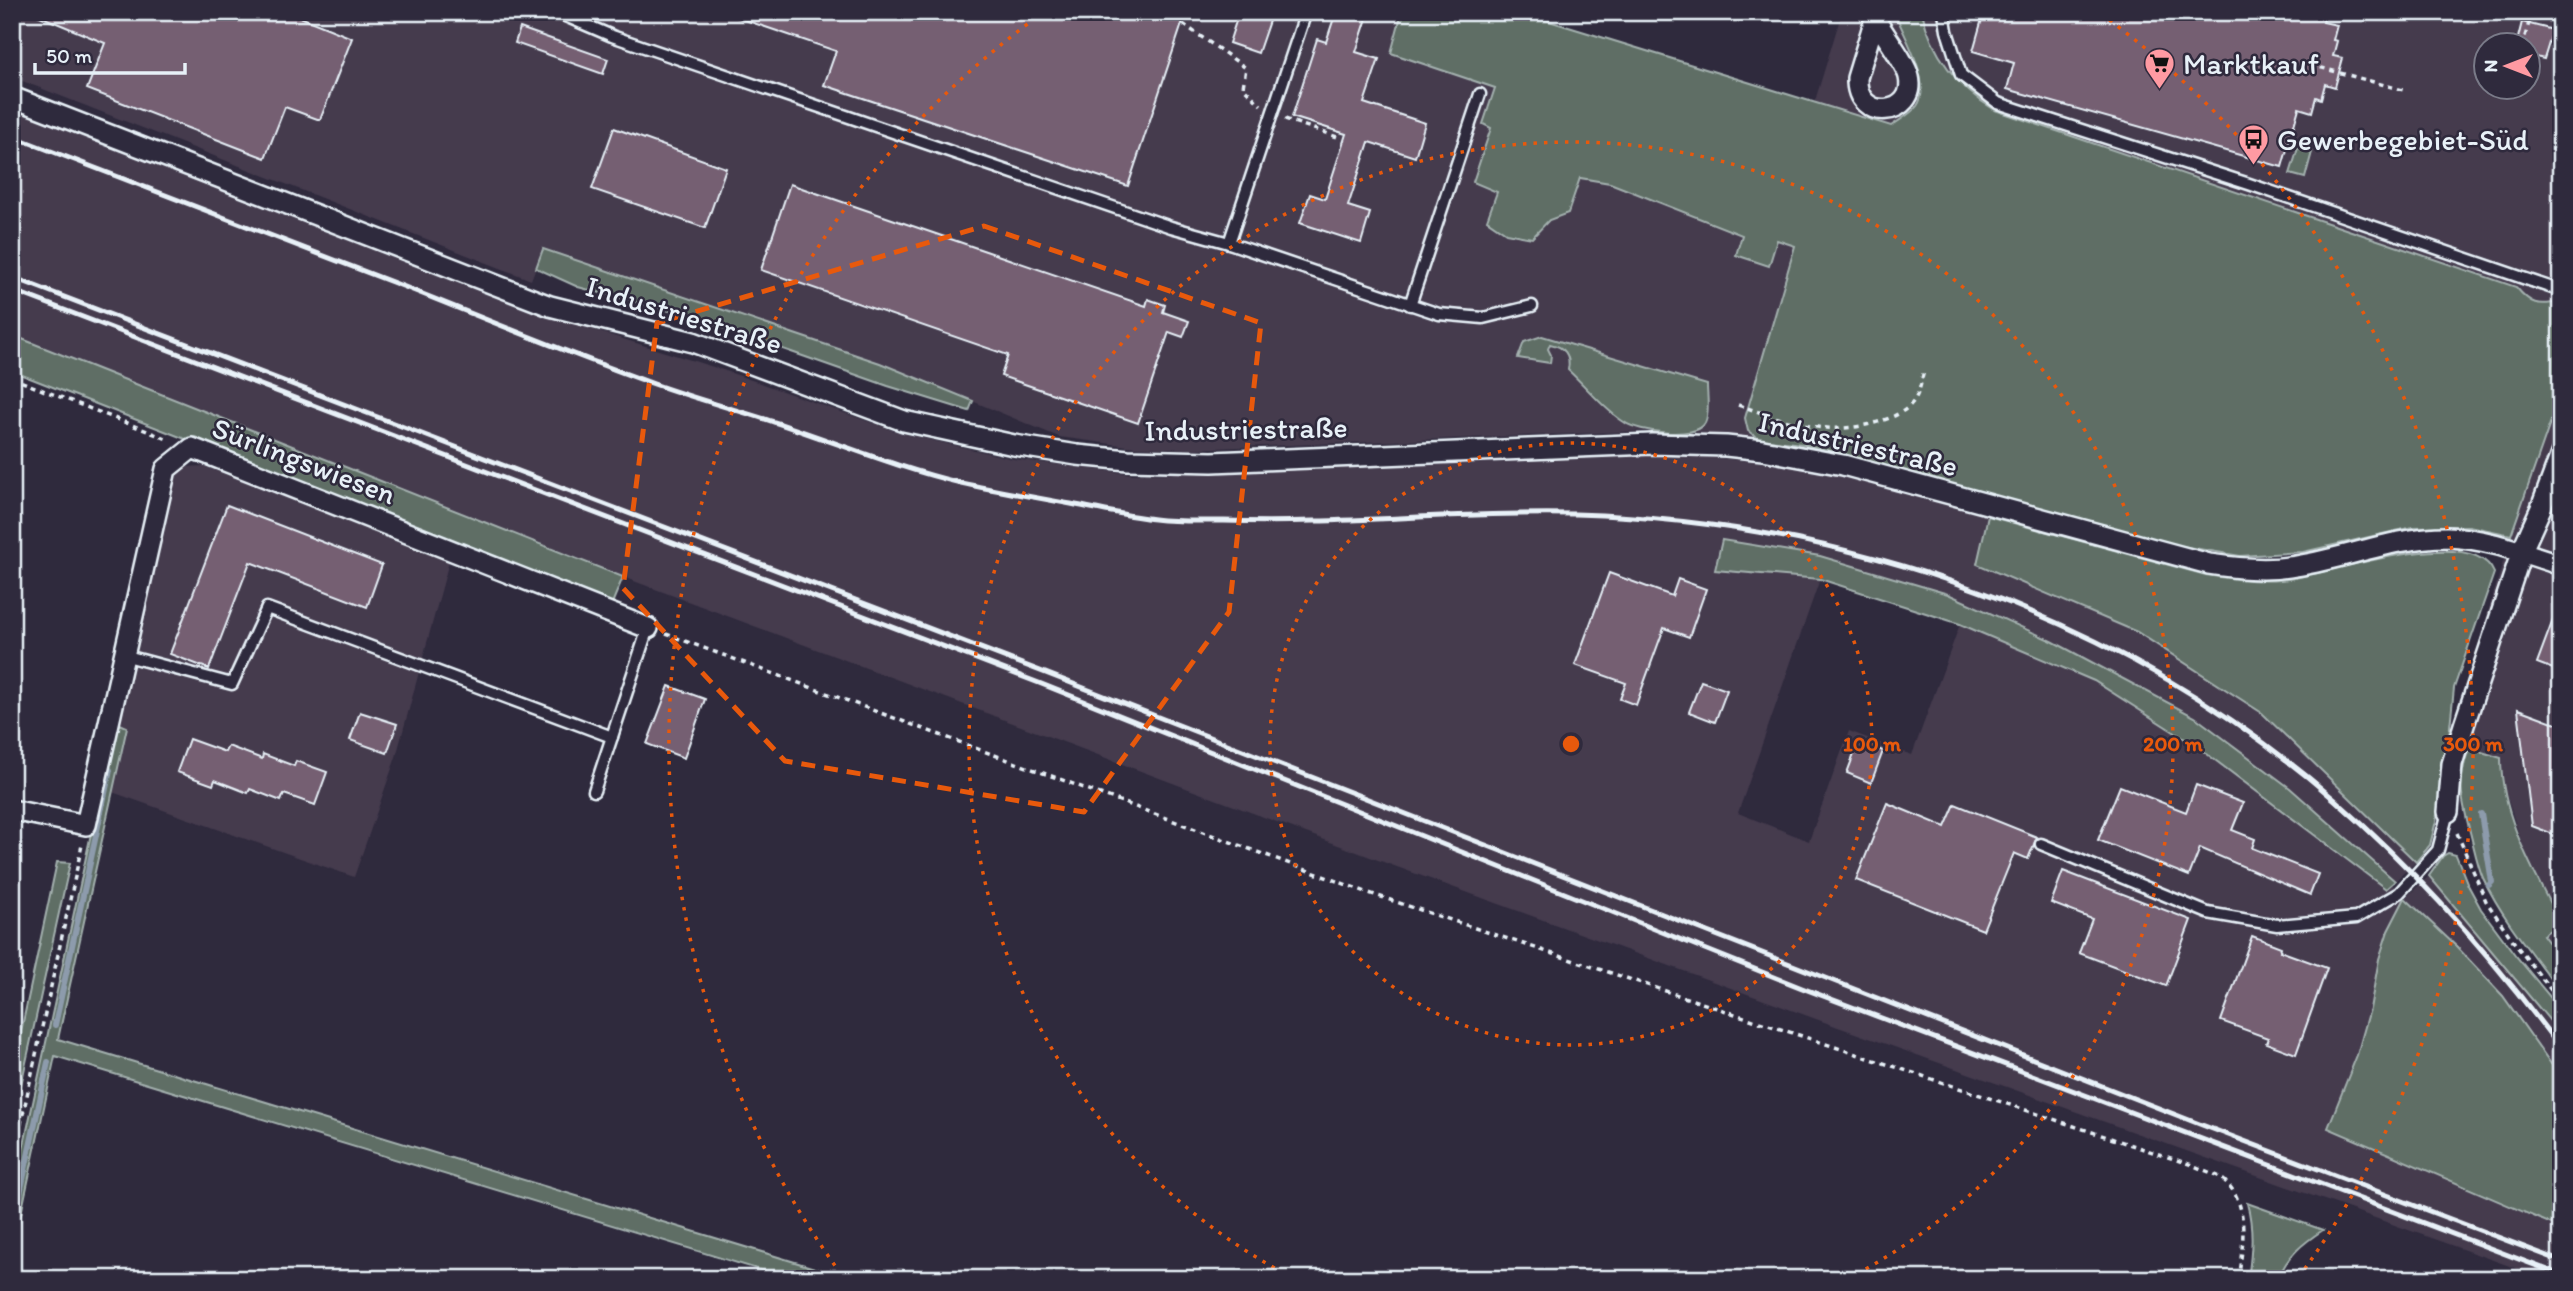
<svg xmlns="http://www.w3.org/2000/svg" width="2573" height="1291" font-family="Itim,sans-serif">
<style>
.built{fill:#443a4d;fill-rule:evenodd}
.green{fill:#5e6e65;stroke:#a3b0ae;stroke-width:2}
.lines{fill:none;stroke-linecap:round;stroke-linejoin:round}
.stream{stroke:#8d9bac;stroke-width:6}
.building{fill:#745e72;stroke:#e8f1f8;stroke-width:2}
.service-casing{stroke:#e8f1f8;stroke-width:15}
.minor-casing{stroke:#e8f1f8;stroke-width:24}
.path{stroke:#e8f1f8;stroke-width:3.5;stroke-dasharray:5 5;stroke-linecap:butt}
.service{stroke:#2f2a3d;stroke-width:10}
.minor{stroke:#2f2a3d;stroke-width:19}
.rail{stroke:#e8f1f8;stroke-width:5}
.marked{fill:none;stroke:#e8590c;stroke-width:5;stroke-dasharray:14 9;stroke-linejoin:round}
.ring{fill:none;stroke:#e8590c;stroke-width:3.5;stroke-dasharray:3.5 7}
.labels{text-anchor:middle;stroke-width:5;stroke-linejoin:round;paint-order:stroke}
.poi-label{font-size:30px;fill:#e8f1f8;stroke:#2f2a3d;text-anchor:start}
.street-label{font-size:30px;fill:#e8f1f8;stroke:#2f2a3d}
.centre{fill:#e8590c;stroke:#2f2a3d;stroke-width:3.5}
.ring-label{font-size:21px;text-anchor:middle;font-weight:bold;fill:#e8590c;stroke:#2f2a3d;stroke-width:5;stroke-linejoin:round;paint-order:stroke}
</style>
<rect width="100%" height="100%" fill="#2f2a3d"/>
<filter id="ink" filterUnits="userSpaceOnUse"><feTurbulence type="fractalNoise" baseFrequency=".0143" numOctaves="2"/><feDisplacementMap in="SourceGraphic" scale="14" xChannelSelector="R" yChannelSelector="G"/><feConvolveMatrix kernelMatrix="1 2 1 2 8 2 1 2 1" color-interpolation-filters="sRGB"/></filter>
<g filter="url(#ink)">
<!-- built -->
<g class="built">
<path d="M12 12H1537L1536 17 1643 51 1853 206 1802 444 1694 432 1647 431 1191 449 1135 447 1059 437 880 363 543 249 531 280 12 77Z"/>
<path d="M1842 12H2561V302L2542 305 2527 300 2516 287 1995 110 1891 127 1814 104ZM2486 46H2528V88H2486Z"/>
<path d="M12 109 549 316 723 370 901 433 1014 459 1133 474 1305 470 1613 454H1670L1777 463 1840 476 1988 516 1977 564 2137 632 2262 713 2416 862 2395 881 2290 788 2195 717 2052 641 1948 594 1820 556 1723 540 1716 570 1820 579 1738 813 1809 841 1849 731 1912 755 1960 624 2094 681 2199 748 2386 889 2392 884 2405 898 2429 876 2548 1017 2561 1034V1078L2503 996 2457 947 2405 898 2388 931 2379 959 2370 1009 2357 1055 2328 1128 2561 1228V1279H2546L1838 1027 1386 863 623 577 12 335Z"/>
<path d="M2561 392V959L2543 935 2526 856 2505 791 2501 758 2469 748 2448 746 2511 535Z"/>
<path d="M204 466 450 558 396 757 354 877 112 792 127 727 120 724 174 478 185 467Z"/>
</g>
<!-- green -->
<g class="green">
<path d="M1402 12H1537L1536 17 1891 126C1899 120 1910 115 1917 106 1933 83 1904 36 1895 13L1922 12C1931 54 1959 89 1995 110L2516 287C2531 305 2537 306 2561 302V392L2511 535 2469 526 2413 527 2303 552 2240 556 2164 543 1834 452 1802 444 1759 439 1748 431 1745 418 1795 246 1777 240 1769 266 1736 255 1742 235 1610 183 1580 178 1568 213 1549 220 1532 238 1506 233 1487 220 1497 192 1473 182 1491 128 1483 124 1495 88 1391 53Z"/>
<path d="M2298 148 2312 152 2305 178 2290 174Z"/>
<path d="M543 249 880 363 973 401 969 411 888 386 689 316 578 287 536 268Z"/>
<path d="M12 335 623 577 611 606 12 371Z"/>
<path d="M1542 336 1707 385C1707 396 1710 413 1705 423 1696 440 1638 432 1624 422 1603 409 1587 387 1568 370 1571 354 1564 347 1550 344L1548 349 1551 355 1550 363 1518 358 1524 342Z"/>
<path d="M1988 516 2206 575C2231 579 2256 582 2281 580 2325 576 2473 521 2494 573L2454 688 2448 746 2436 821 2430 845 2416 862 2262 713 2137 632 1977 564Z"/>
<path d="M1722 540 1820 556 1948 594 2052 641 2195 717 2290 788 2395 881 2386 889 2199 748 2094 681 1960 624 1820 579 1715 570Z"/>
<path d="M120 724 127 727 58 1039 851 1279H790L55 1056 12 1256V1200L111 741Z"/>
<path d="M2469 748 2501 758C2501 816 2534 872 2560 923L2543 935 2561 959V993C2534 956 2503 920 2483 878 2477 864 2474 847 2470 832 2461 797 2457 783 2469 748Z"/>
<path d="M2448 853 2456 855 2468 885 2481 909 2516 956 2561 1010V1034L2429 876 2443 856Z"/>
<path d="M57 862 70 863 12 1126V1074Z"/>
<path d="M2405 898 2457 947 2503 996 2561 1078V1228L2328 1128 2357 1055 2370 1009 2379 959 2388 931Z"/>
<path d="M2247 1203 2323 1230C2303 1243 2287 1256 2278 1279H2248C2252 1252 2254 1229 2247 1203Z"/>
</g>
<g class="lines">
<!-- stream -->
<g class="stream">
<path d="M2481 814 2492 882 2489 885"/>
<path d="M55 1025 110 770"/>
<path d="M12 1231 48 1062"/>
</g>
</g>
<!-- building -->
<g class="building">
<path d="M30 12H288L352 38 320 120 285 107 265 158 87 89 105 43Z"/>
<path d="M730 12H1186L1128 186 824 85 836 51 730 15Z"/>
<path d="M1239 12H1272L1258 53 1229 43Z"/>
<path d="M1336 12H1369L1356 52 1379 59 1364 103 1425 123 1415 157 1369 142 1348 206 1370 213 1361 243 1300 223 1310 194 1325 199 1346 134 1292 117 1317 39 1326 42Z"/>
<path d="M1984 12H2326L2323 22 2337 25 2333 40 2337 41 2333 56 2343 58 2335 87 2325 84 2321 99 2316 97 2312 112 2299 108 2282 167 2007 89 2014 63 1973 51Z"/>
<path d="M2522 22 2553 30 2544 59 2528 55V46H2516Z"/>
<path d="M520 28 608 59 603 74 515 43Z"/>
<path d="M614 128 726 168 705 228 592 189Z"/>
<path d="M790 184 1146 306 1148 299 1165 305 1163 312 1189 321 1183 337 1169 332 1138 423 1001 376 1008 355 761 270Z"/>
<path d="M227 505 382 565 367 607 250 562 209 669 170 654Z"/>
<path d="M1609 573 1672 596 1678 579 1706 589 1689 637 1664 628 1636 705 1620 699 1626 683 1575 665Z"/>
<path d="M2559 604H2561V672L2537 663Z"/>
<path d="M1701 681 1727 690 1715 722 1689 712Z"/>
<path d="M669 686 705 699 684 758 647 744Z"/>
<path d="M2518 709 2561 725V837L2532 826Z"/>
<path d="M360 712 397 724 387 753 350 740Z"/>
<path d="M189 739 225 752 228 746 262 759 263 754 294 766 296 761 327 772 315 805 284 794 281 801 250 789 248 793 215 780 213 785 177 772Z"/>
<path d="M1859 741 1883 751 1871 783 1847 773Z"/>
<path d="M2196 785 2243 803 2232 830 2255 839 2252 848 2318 874 2310 895 2200 848 2189 876 2098 840 2120 786 2186 812Z"/>
<path d="M1887 803 1945 827 1955 804 2037 837 2028 859 2014 853 1983 930 1856 880Z"/>
<path d="M2063 871 2191 920 2166 986 2079 953 2092 919 2051 903Z"/>
<path d="M2252 936 2281 947 2280 951 2327 968 2296 1054 2266 1043 2268 1038 2221 1021Z"/>
</g>
<g class="lines">
<defs>
<g id="service">
<path d="M556 12 612 36 1171 227 1229 243 1439 314 1483 318 1532 306"/>
<path d="M1944 12 1947 31 1961 75 1998 103 2249 184 2561 291"/>
<path d="M1229 243 1306 12"/>
<path d="M1410 305 1480 94"/>
<path d="M123 655 232 684 267 608 612 737"/>
<path d="M594 791 648 628"/>
<path d="M2041 844 2208 913 2277 925 2356 918 2399 893 2438 850 2448 812"/>
</g>
<g id="minor">
<path d="M1875 19C1883 33 1906 63 1909 77 1918 116 1855 124 1857 78L1875 19 1877 12"/>
<path d="M12 97 550 306 693 342 904 421 1014 445 1077 455 1128 460 1212 462 1652 444 1726 446 1763 450 1843 465 2209 564C2236 568 2263 571 2289 567 2342 560 2392 537 2447 537 2486 538 2524 553 2561 565"/>
<path d="M12 810 86 825 166 469 192 448 648 628"/>
<path d="M2448 812 2452 764 2464 725 2523 548 2541 508 2561 454"/>
</g>
</defs>
<!-- service casing -->
<use href="#service" class="service-casing"/>
<!-- minor casing -->
<use href="#minor" class="minor-casing"/>
<!-- path -->
<g class="path">
<path d="M1183 24 1246 68 1243 87 1261 105"/>
<path d="M2522 46 2532 13"/>
<path d="M2311 65 2403 90"/>
<path d="M1285 119 1340 138"/>
<path d="M12 378 170 440"/>
<path d="M1738 405C1790 422 1826 438 1881 421 1893 417 1905 412 1913 402 1920 393 1921 381 1924 371"/>
<path d="M666 634 1369 893 2192 1165C2201 1169 2210 1172 2218 1176 2252 1197 2243 1246 2238 1279"/>
<path d="M2457 833 2486 901 2516 945 2561 1003"/>
<path d="M12 1164 82 845"/>
</g>
<!-- service -->
<use href="#service" class="service"/>
<!-- minor -->
<use href="#minor" class="minor"/>
<!-- rail -->
<g class="rail">
<path d="M12 136C143 186 274 237 405 287 488 320 570 354 654 384 693 398 734 409 774 422 836 442 897 468 961 483 997 491 1034 497 1071 504 1098 509 1126 516 1154 519 1177 522 1201 521 1224 521 1341 525 1458 511 1575 514 1851 522 2125 617 2335 800 2419 873 2494 959 2561 1049"/>
<path d="M12 277 1043 672 2202 1125 2561 1261"/>
<path d="M12 290 1039 683 1802 988 2561 1275"/>
</g>
</g>
</g>
<!-- marked area -->
<path class="marked" d="M984 226 1261 323 1229 612 1084 812 785 761 623 588 657 323Z"/>
<!-- distance rings -->
<g class="ring">
<circle cx="1571" cy="744" r="301"/>
<path d="M1293 1278A602 602 0 1 1 1849 1278"/>
<path d="M841 1274A902 902 0 0 1 1041 14M2101 14A902 902 0 0 1 2301 1274"/>
</g>
<!-- icons -->
<defs>
<symbol id="supermarket-pin" viewBox="-11 -11 22 30"><path d="M0 17L-7.5 6A9.5 9.5 0 1 1 7.5 6Z" fill="#ff9aa2" stroke="#2f2a3d"/><path d="M-6-5.5h2.5l.6 2H6L4.5 2H-2.5L-4.4-4H-6ZM-1.5 3.2a1.3 1.3 0 1 0 .1 0ZM3 3.2a1.3 1.3 0 1 0 .1 0Z" fill="#111"/></symbol>
<symbol id="bus-pin" viewBox="-11 -11 22 30"><path d="M0 17L-7.5 6A9.5 9.5 0 1 1 7.5 6Z" fill="#ff9aa2" stroke="#2f2a3d"/><path d="M-5-6H5V4H4V6H2V4H-2V6H-4V4H-5ZM-3.5-4V0h7V-4ZM-3.5 1.2v1.5H-2V1.2ZM2 1.2v1.5H3.5V1.2Z" fill="#111"/></symbol>
</defs>
<g fill-rule="evenodd">
<use href="#supermarket-pin" x="2142" y="46" width="35" height="47"/>
<use href="#bus-pin" x="2236" y="122" width="35" height="47"/>
</g>
<g class="labels">
<!-- poi labels -->
<g class="poi-label">
<text x="2183" y="74">Marktkauf</text>
<text x="2277" y="150">Gewerbegebiet-Süd</text>
</g>
<!-- street labels -->
<g class="street-label">
<text transform="translate(684 315) rotate(17)" y="10">Industriestraße</text>
<text transform="translate(1246 429) rotate(-1)" y="10">Industriestraße</text>
<text transform="translate(1858 444) rotate(13)" y="10">Industriestraße</text>
<text transform="translate(304 461) rotate(21)" y="10">Sürlingswiesen</text>
</g>
</g>
<circle cx="1571" cy="744" r="10" class="centre"/>
<g class="ring-label">
<text x="1872" y="751">100 m</text>
<text x="2173" y="751">200 m</text>
<text x="2473" y="751">300 m</text>
</g>
<!-- margin -->
<rect width="2573" height="1291" fill="none" stroke="#2f2a3d" stroke-width="42"/>
<rect x="21" y="21" width="2531" height="1249" fill="none" stroke="#e8f1f8" stroke-width="2.5" filter="url(#ink)"/>
<!-- north arrow -->
<g transform="translate(2507 66) rotate(270)"><circle r="33" fill="#2f2a3d" stroke="#797a88" stroke-width="2"/>
<path d="M0-5L12 26L0 18L-12 26Z" fill="#ff9aa2"/>
<text y="-10" font-size="19" font-weight="bold" text-anchor="middle" fill="#e8f1f8">N</text>
</g>
<!-- scale -->
<path d="M35 63v10h150v-10" fill="none" stroke="#e8f1f8" stroke-width="3.5"/>
<text x="46" y="63" font-size="21" fill="#e8f1f8" stroke="#2f2a3d" stroke-width="5" paint-order="stroke">50 m</text>
</svg>
